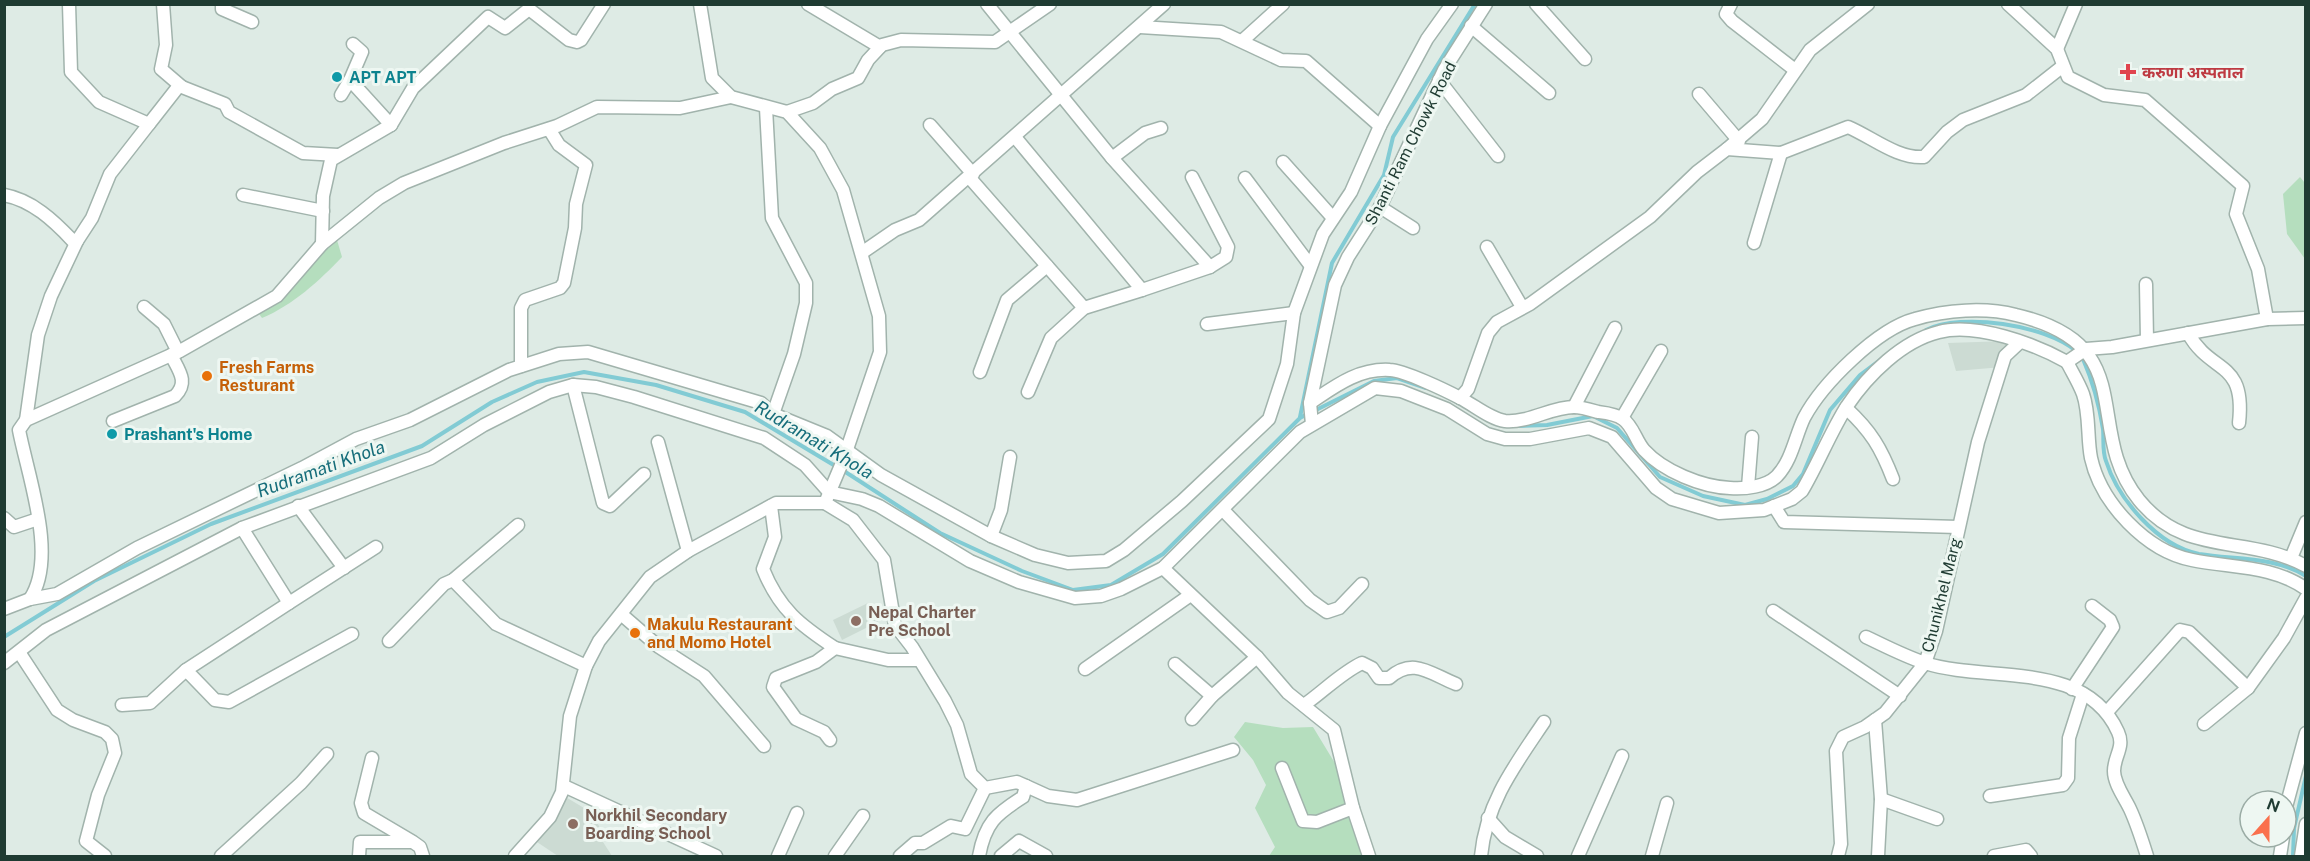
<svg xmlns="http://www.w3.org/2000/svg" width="2310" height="861" font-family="'Public Sans','Noto Sans Devanagari',sans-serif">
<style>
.built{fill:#ccdbd3}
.green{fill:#b5debe}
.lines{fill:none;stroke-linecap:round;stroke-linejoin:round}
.stream{stroke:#82cbd4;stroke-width:4}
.minor-casing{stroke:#a1b3ac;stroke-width:15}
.minor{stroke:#fff;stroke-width:12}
.health-dot{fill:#e0444e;stroke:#eef7f2;stroke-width:2}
.culture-dot{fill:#0f9aa8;stroke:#eef7f2;stroke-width:2}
.food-dot{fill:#e8710a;stroke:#eef7f2;stroke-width:2}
.education-dot{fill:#8d6e63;stroke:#eef7f2;stroke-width:2}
.labels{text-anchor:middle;stroke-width:6;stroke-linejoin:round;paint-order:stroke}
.health-label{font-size:16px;font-weight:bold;fill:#be3a42;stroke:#eef7f2;text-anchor:start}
.culture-label{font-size:16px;font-weight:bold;fill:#0d838f;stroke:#eef7f2;text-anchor:start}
.street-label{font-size:16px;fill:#1f3b32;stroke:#eef7f2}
.food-label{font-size:16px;font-weight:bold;fill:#c56008;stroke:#eef7f2;text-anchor:start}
.education-label{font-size:16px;font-weight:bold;fill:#785e54;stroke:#eef7f2;text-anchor:start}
.water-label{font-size:18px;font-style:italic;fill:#166d7a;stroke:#eef7f2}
</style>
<rect width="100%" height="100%" fill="#deebe5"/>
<!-- built -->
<g class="built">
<path d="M2007 341 2002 367 1956 371 1948 343Z"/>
<path d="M868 603 878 622 842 640 833 620Z"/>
<path d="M564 796 589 811 599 826 603 842 612 856H558L534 840Z"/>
</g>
<!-- green -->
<g class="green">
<path d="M2300 177 2305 183V259L2287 234 2283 194Z"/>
<path d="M337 240 342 257C319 281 293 305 262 318L257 311Z"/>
<path d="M1245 722 1283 728 1313 727 1350 788 1369 856H1269L1275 847 1255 808 1266 785 1253 760 1234 737Z"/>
</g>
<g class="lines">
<!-- stream -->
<g class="stream">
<path d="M1926 330C1962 312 2045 325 2076 351"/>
<path d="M2083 359C2093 382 2099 404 2103 429 2104 439 2102 451 2106 461 2118 499 2158 546 2199 554 2236 560 2273 556 2306 576"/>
<path d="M1314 411 1374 381 1397 378 1426 388"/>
<path d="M1300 417 1332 263 1384 175 1393 137 1475 4"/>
<path d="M1518 426 1547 425 1593 416 1617 428 1660 477 1703 496 1745 505 1767 499 1793 486 1803 474 1830 410 1860 375 1904 342"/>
<path d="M4 637 94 581 211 524 422 446 492 402 537 382 584 372 656 385 745 412 847 473 940 533 1022 571 1073 590 1111 585 1163 554 1300 418 1307 414"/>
<path d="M2293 856 2294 828 2306 776"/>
</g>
<defs>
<g id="minor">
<path d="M163 4 166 45 161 69 182 87"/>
<path d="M222 4V9L252 22"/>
<path d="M808 4 880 47"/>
<path d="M987 4 1112 158 1145 133 1161 128"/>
<path d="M1536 4 1585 59"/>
<path d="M1731 4 1726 14 1732 21 1795 70"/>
<path d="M2008 4 2057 49 2068 77 2104 95 2145 100 2243 186 2236 214 2258 269 2267 319"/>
<path d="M1471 26 1549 93"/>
<path d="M1140 27 1221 32 1281 60 1306 61 1380 126"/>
<path d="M1242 41 1283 4"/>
<path d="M353 44 362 52 350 80 391 125"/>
<path d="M2057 49 2076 4"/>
<path d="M1439 80 1498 156"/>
<path d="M1699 94 1739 141"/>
<path d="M341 95 350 80"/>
<path d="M766 108 772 218 806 283V303L794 354 773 414"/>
<path d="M787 112 813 103 832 89 858 78 868 60 882 45 901 40 995 42 1050 4"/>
<path d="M149 124 178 87H182L225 104 229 112 303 153 338 155"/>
<path d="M930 125 973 174"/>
<path d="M1015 137 1142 290 1084 308 1051 338 1028 392"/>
<path d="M1727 149 1762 119 1810 50 1868 4"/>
<path d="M1112 158 1210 267"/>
<path d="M1283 162 1333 218"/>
<path d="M969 177 1084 308"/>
<path d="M1245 178 1310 265"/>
<path d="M4 195C32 200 54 221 72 240L77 241 92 218 110 174 149 124 99 102 71 72 69 4"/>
<path d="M243 195 323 211"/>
<path d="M1380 207 1413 228"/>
<path d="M1754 243 1781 153"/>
<path d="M322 244 323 196 331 160 391 125 413 88 488 17 505 28 529 9 569 40 577 42 581 40 604 4"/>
<path d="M1487 247 1522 307"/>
<path d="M863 252 895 230 919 220 1164 4"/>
<path d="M2146 284 2147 340"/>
<path d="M1142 290 1210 267 1226 257 1228 247 1192 177"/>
<path d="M144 307 164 324 178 352"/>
<path d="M1207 324 1294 313"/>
<path d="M2188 333C2211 375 2246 359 2239 423"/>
<path d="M2067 362C2072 372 2079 383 2083 394 2090 414 2087 438 2091 458 2101 503 2146 551 2192 560 2230 568 2273 565 2306 589"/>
<path d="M521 366V308L525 300 560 288 564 283 575 228 576 204 586 165 559 145 549 129"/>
<path d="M980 372 1007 300 1047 266"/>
<path d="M573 385 603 503 610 506 644 474"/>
<path d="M1460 398 1468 389 1488 333 1497 322 1530 304 1650 217 1697 172 1727 149 1781 153 1848 127C1872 137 1897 159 1924 157L1947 132 1963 120 2026 95 2063 66"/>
<path d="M1310 403C1334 387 1358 368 1390 370 1403 370 1447 391 1460 398 1474 405 1490 419 1505 421 1529 423 1551 407 1574 407 1581 407 1591 410 1598 412 1606 413 1616 414 1623 419 1633 426 1636 441 1644 450 1663 471 1702 487 1730 488 1745 489 1766 487 1777 476 1792 460 1795 437 1804 418 1822 384 1877 329 1915 319 1946 310 1985 307 2016 315 2144 345 2081 428 2139 500 2186 558 2247 534 2306 566"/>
<path d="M1574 407 1615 328"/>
<path d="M1846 408C1871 431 1881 448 1893 479"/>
<path d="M1622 418 1661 351"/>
<path d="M26 420 38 335 51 296 77 241"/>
<path d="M113 421 175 396C189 382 179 371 171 355"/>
<path d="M1312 424 1310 403 1335 285 1348 257 1380 207 1444 70 1486 4"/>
<path d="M658 442 688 551"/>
<path d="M1748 487 1752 437"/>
<path d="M825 503 853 520 884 560 895 625 912 647 945 701 957 725 971 774 985 788 1017 782 1026 786 1023 797C996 814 985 823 979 856"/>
<path d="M298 506 344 568"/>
<path d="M771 506 775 537 763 569C779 609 800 625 835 648"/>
<path d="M1774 506 1784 522 1958 527"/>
<path d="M1223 510 1310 600 1327 612 1339 608 1362 584"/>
<path d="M4 518 14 527 38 519"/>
<path d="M242 528 289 603 376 547"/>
<path d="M991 536 1001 510 1010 457"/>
<path d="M2291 558 2306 522"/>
<path d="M1163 568 1257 657 1288 693 1334 730 1353 808 1369 856"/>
<path d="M453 580 496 624 586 666"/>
<path d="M30 599C58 557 28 477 19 430L26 420 180 351 277 296 322 244 379 198 404 183 504 143 557 126 597 107 680 108 731 97"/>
<path d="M289 603 186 670 215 700 229 702 352 634"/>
<path d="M4 609 30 599 57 594 137 548 302 468 356 439 410 420 509 370 559 354 588 352 761 403 773 414 827 436 881 475 991 536 1035 555 1068 563 1106 561 1124 550 1182 501 1269 419 1287 364 1294 313 1323 234 1351 192 1380 126 1427 39 1452 4"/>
<path d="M1773 611 1900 696"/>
<path d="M621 614 659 647 704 676 764 746"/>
<path d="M1866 637C1885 646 1904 656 1925 663 1987 683 2085 659 2118 732 2125 747 2114 756 2114 771 2114 784 2125 798 2130 809 2137 824 2142 840 2147 856"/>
<path d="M389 641 444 584 453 580 518 525"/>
<path d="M19 652 57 710 73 720 105 732 112 739 115 753 98 795 86 841 105 856"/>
<path d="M4 663 46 630 242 528 431 458 484 425 549 392 573 385 596 387 634 397 764 438 805 465 829 492 862 499 879 506 970 561 1019 582 1075 598 1101 596 1121 589 1163 568 1300 432 1375 388 1401 391 1447 409 1487 434 1505 439H1530L1589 428 1612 437 1656 488 1672 499 1719 513 1764 510 1792 499 1802 491C1818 464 1830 433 1847 406 1868 375 1902 341 1939 332 1975 322 2035 344 2067 362L2086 349 2112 347 2267 319 2306 318"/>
<path d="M1175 664 1212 696"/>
<path d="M1085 669 1189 596"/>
<path d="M2072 689 2113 627 2110 620 2092 606"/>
<path d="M122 705 150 703 186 670"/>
<path d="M1304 705C1324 691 1341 673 1362 663L1372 668 1379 678H1389C1413 657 1429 673 1456 684"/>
<path d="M2107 712 2180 630 2189 632 2248 688 2284 638 2306 598"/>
<path d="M1192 719 1212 696 1257 657"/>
<path d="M1875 720 1881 799 1878 856"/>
<path d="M2204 724 2248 688"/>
<path d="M830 740 824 732 796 719 773 687 776 678 816 662 835 648 888 660H918"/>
<path d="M372 758 361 803 364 813 413 842 420 847 423 856"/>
<path d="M1282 768 1303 821 1317 822 1353 808"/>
<path d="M564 786 716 856"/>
<path d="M1026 786 1048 796 1077 800 1233 750"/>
<path d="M1990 796 2063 785 2068 778 2069 738 2083 694"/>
<path d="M1881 799 1937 819"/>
<path d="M2286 807 2306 733"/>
<path d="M1488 818 1505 837 1537 856"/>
<path d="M221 856 301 783 327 754"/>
<path d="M359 856 360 842H412"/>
<path d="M515 856 550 817 562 792 570 716 586 666 599 641 650 577 688 551 776 503H825L844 458 880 352 879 316 843 190 820 148 787 112 731 97 712 78 700 4"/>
<path d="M778 856 797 813"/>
<path d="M835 856 863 816"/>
<path d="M900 856 915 843H923L951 826 965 829 985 788"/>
<path d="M1001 856 1019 841 1046 856"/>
<path d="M1481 856C1486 803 1515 765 1544 722"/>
<path d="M1578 856 1622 756"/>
<path d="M1652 856 1667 803"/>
<path d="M1838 856 1841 844 1836 751 1843 737 1865 727 1885 713 1925 663 1936 631 1978 442 2005 356 2020 342"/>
<path d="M1994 856 2026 850 2031 856"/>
<path d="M2280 856 2283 837"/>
<path d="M2301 856 2306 824"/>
</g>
</defs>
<!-- minor casing -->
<use href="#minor" class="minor-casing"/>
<!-- minor -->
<use href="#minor" class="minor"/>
</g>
<!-- markers -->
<path class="health-dot" d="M2125 63h6v6h6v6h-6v6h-6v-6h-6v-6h6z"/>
<g class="culture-dot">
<circle cx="337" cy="77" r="6"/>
<circle cx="112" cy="434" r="6"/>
</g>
<g class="food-dot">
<circle cx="207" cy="376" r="6"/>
<circle cx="635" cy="633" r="6"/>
</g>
<g class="education-dot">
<circle cx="856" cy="621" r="6"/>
<circle cx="573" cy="824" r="6"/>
</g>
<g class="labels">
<!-- health labels -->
<g class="health-label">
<text x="2142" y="78">करुणा अस्पताल</text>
</g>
<!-- culture labels -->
<g class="culture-label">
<text x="349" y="83">APT APT</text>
<text x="124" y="440">Prashant's Home</text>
</g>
<!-- street labels -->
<g class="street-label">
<text transform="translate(1410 143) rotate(-63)" y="6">Shanti Ram Chowk Road</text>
<text transform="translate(1941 595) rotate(-76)" y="6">Chunikhel Marg</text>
</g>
<!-- food labels -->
<g class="food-label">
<text x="219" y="373">Fresh Farms<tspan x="219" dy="18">Resturant</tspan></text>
<text x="647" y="630">Makulu Restaurant<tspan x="647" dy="18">and Momo Hotel</tspan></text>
</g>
<!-- education labels -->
<g class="education-label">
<text x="868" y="618">Nepal Charter<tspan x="868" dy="18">Pre School</tspan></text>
<text x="585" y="821">Norkhil Secondary<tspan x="585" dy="18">Boarding School</tspan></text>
</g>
<!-- water labels -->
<g class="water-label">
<text transform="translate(814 440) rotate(31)" y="6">Rudramati Khola</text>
<text transform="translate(321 469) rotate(-20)" y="6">Rudramati Khola</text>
</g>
</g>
<!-- border -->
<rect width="2310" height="861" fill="none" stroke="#1f3b32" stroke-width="12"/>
<!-- north arrow -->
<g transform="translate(2268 819) rotate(21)"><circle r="28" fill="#eef7f2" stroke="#9baca5" stroke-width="1.5"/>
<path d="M0-4.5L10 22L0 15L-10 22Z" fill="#fa704d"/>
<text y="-9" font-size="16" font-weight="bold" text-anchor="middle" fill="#1f3b32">N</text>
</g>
</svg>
